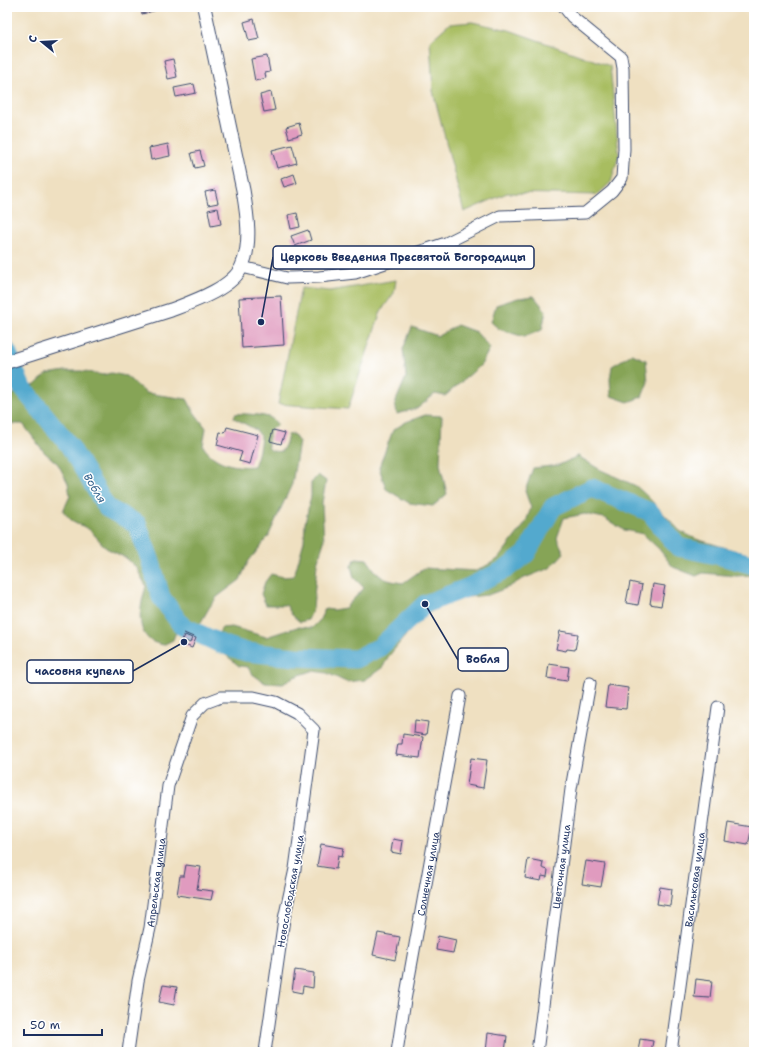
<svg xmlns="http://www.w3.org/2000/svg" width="761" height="1059" font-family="'Shantell Sans',sans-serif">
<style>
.green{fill:#a8bd61;stroke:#627660}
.forest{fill:#86a457;stroke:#506a5a}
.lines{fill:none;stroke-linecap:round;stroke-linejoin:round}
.river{stroke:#52a9ce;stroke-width:19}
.building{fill:#e09bbf;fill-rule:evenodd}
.minor-casing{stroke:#3b4a6d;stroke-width:13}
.tertiary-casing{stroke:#3b4a6d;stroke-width:15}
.minor{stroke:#fff;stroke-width:11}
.tertiary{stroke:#fff;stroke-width:13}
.labels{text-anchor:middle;stroke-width:3;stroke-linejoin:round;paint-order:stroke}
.street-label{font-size:10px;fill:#1b2f5e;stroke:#fff}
.water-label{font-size:11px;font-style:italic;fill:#31608b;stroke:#fff}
.leader{fill:none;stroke:#1b2f5e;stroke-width:1.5}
.callout-dot{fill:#1b2f5e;stroke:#fff;stroke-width:1.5}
.callout{fill:#fff;stroke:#1b2f5e;stroke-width:1.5}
.callout-label{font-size:11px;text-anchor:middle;font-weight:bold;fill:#1b2f5e}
</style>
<rect width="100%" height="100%" fill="#fff"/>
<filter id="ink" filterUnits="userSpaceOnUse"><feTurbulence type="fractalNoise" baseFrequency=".025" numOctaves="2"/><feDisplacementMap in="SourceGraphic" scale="8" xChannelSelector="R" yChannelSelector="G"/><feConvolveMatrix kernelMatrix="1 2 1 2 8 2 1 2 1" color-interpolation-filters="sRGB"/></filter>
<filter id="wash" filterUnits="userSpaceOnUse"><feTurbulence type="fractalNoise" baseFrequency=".012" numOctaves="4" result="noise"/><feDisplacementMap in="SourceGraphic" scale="16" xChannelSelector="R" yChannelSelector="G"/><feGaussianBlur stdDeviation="0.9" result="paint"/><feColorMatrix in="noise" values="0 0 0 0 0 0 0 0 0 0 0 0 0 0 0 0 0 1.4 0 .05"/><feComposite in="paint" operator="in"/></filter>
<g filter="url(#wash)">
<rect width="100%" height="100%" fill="#efe0c1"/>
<!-- green -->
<g class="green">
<path d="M472 22 509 30 610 66 619 155 611 182 597 195 507 193 464 212 433 91 430 41 449 24Z"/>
<path d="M396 280 394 293 381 311 348 409 278 404 301 288 330 291Z"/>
</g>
<!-- forest -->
<g class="forest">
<path d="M534 296 546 311 542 330 524 337 499 329 491 322 496 305 518 298Z"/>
<path d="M457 325 476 332 490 348 481 365 445 396 435 394 418 408 397 414 395 403 406 377 403 349 412 327 438 336Z"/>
<path d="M632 354 646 360 648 382 642 397 628 402 611 396 610 379 612 366Z"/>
<path d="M65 371H82L103 375 111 373 126 376 146 393 187 399 194 412 206 428 203 446C214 463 234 468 254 466 258 457 260 447 261 436L256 430 234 418 235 414C241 413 266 415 271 418 274 420 276 423 278 425 277 426 274 427 272 428 269 430 269 433 269 437 266 448 269 453 282 451L286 443 288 435 293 434 299 442 292 484 268 537 248 562 240 580 217 597 209 608 200 624H189L177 629 173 640 163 645C160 644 154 643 151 641 134 628 141 604 146 586L136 567 126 558 106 548 90 530 71 520 63 511 70 496 68 483 58 464 44 452 23 424H13L7 419V398L9 396 35 385 47 374Z"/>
<path d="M425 415 442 416 440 464 447 494 433 506 409 503 386 489 379 467 393 430 406 422Z"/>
<path d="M578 456 599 469 636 486 647 496 680 531 696 539 754 556V575L736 576 703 573 696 576 673 567 659 549 643 534 624 530 604 518 585 514 564 518 557 538 564 553 550 568 522 579 509 587 488 595 458 598 439 607 420 618 388 657 383 667 365 680 346 682 327 673 312 671 294 677 283 684 265 683 251 673 248 667 239 666 226 655 217 651 215 647 221 628 232 627 266 637 297 627 312 628 319 621 325 609 333 610 345 608 364 588 354 578 351 566 356 558 367 559C379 577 381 580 403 583L424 568 477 571 498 559 525 524 531 508 525 491 533 468 559 465Z"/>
<path d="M318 475 326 481 322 503 324 542 317 563 313 609 308 620 300 622 292 615 286 605H266L261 594 265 582 271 574 283 577 294 576 304 541 305 523 311 496V483Z"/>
</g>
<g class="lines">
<!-- river -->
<path class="river" d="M7 351 21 386 69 445 107 508 137 524 150 559 161 597 182 626 221 644 246 652 296 657 356 659 380 647 425 604 469 587 506 569 526 554 553 507 592 488 650 512 678 547 721 556 754 565"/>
</g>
<g id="blocks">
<!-- building -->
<g class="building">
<path d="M140 7H161V9L142 14Z"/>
<path d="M254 19 259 39 249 41 244 22Z"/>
<path d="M267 56 270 72 265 73 266 78 255 81 251 59Z"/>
<path d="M173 59 177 77 168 79 164 61Z"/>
<path d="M194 84 196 93 176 97 174 88Z"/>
<path d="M271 92 275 110 264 112 260 95Z"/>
<path d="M299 123 302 134 289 138 286 127Z"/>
<path d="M168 144 170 156 151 160 149 148Z"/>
<path d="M292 145 297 163 277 168 272 150Z"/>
<path d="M200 151 204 166 195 168 191 153Z"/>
<path d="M294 174 297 183 284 187 281 179Z"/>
<path d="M215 190 218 203 208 205 205 192Z"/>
<path d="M218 208 221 224 211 226 208 210Z"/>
<path d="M297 213 300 227 291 229 288 215Z"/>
<path d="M308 230 311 240 295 246 291 236Z"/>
<path d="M281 296 284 345 242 348 239 298Z"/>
<path d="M227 427 258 435 250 464 239 461 242 452 217 445 220 432 225 433Z"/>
<path d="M273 430 285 433 281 444 270 441Z"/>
<path d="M630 582 642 585 638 605 626 603Z"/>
<path d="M653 584 665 586 661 606 650 604Z"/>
<path d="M560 631 578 634 575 650 567 649 566 651 556 649Z"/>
<path d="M184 633 196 638 192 648 180 643ZM185 635 192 638 190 643 183 640Z"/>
<path d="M549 664 569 667 567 681 547 678Z"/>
<path d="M608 685 628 688 626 709 605 707Z"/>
<path d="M415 720 428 722 426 735 414 733Z"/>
<path d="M403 734 423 737 420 758 396 755 398 744H402Z"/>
<path d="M471 758 487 760 483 788 467 785Z"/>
<path d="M728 823 752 827 748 845 725 841Z"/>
<path d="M393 839 403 841 401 854 391 852Z"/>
<path d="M321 844 344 848 342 857 338 856 336 869 317 866Z"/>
<path d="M528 859 543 862 542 868 548 870 547 877 542 876 541 881 525 878Z"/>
<path d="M586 861 605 864 601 887 582 884Z"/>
<path d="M186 865 201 867 197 889 213 891 211 900 177 895 180 876H184Z"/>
<path d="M660 887 672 889 670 906 657 904Z"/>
<path d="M378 933 400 937 395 960 373 955Z"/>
<path d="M438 936 456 940 453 953 436 950Z"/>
<path d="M295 970 314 973 313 988 303 986 302 993 292 991Z"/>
<path d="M696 979 712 981 710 998 694 997Z"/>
<path d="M163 985 177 987 174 1005 159 1002Z"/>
<path d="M488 1033 507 1036 505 1052H486Z"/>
<path d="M640 1039 653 1041 651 1052H638Z"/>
</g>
</g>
</g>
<g filter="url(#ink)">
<use href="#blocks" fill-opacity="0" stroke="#3b4a6d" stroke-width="1"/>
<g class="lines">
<defs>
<g id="minor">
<path d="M242 267 287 278 319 277 355 273 446 243 500 216 585 213 612 191 622 178 624 149 623 68 621 57 572 17 564 7"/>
<path id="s1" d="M128 1052 138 981 150 928 168 786 192 716 205 703 221 697H254L276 702 297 713 314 730 295 869 284 919 265 1052"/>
<path id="s2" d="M397 1052 405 1000 460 696"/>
<path id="s3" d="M537 1052 571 789 590 683"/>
<path id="s4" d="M671 1052 718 707"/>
</g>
<path id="tertiary" d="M7 362 171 310C192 302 233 288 242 266 252 243 247 214 243 190L204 7"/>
</defs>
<!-- minor casing -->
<use href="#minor" class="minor-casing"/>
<!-- tertiary casing -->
<use href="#tertiary" class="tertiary-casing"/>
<!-- minor -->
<use href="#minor" class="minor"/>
<!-- tertiary -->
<use href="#tertiary" class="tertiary"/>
</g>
</g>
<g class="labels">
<!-- street labels -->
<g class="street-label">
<text dy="4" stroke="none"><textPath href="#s3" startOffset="187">Цветочная улица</textPath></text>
<text dy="4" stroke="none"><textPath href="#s2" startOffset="181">Солнечная улица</textPath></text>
<text dy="4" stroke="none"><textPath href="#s4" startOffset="174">Васильковая улица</textPath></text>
<text dy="4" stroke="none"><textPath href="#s1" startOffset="172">Апрельская улица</textPath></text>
<text transform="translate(290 891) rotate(-80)" y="4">Новослободская улица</text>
</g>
<!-- water labels -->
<g class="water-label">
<text transform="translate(95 488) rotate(59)" y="4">Вобля</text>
</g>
</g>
<!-- callouts -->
<path class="leader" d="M261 322L273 257M425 604L458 660M184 642L133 671"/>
<g class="callout-dot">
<circle cx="261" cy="322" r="4"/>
<circle cx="425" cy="604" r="4"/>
<circle cx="184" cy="642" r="4"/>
</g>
<g class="callout">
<rect x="273" y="246" width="261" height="23" rx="4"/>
<rect x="458" y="648" width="50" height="23" rx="4"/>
<rect x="27" y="660" width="106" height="23" rx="4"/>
</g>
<g class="callout-label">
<text x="403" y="261">Церковь Введения Пресвятой Богородицы</text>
<text x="483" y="663">Вобля</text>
<text x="80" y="675">часовня купель</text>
</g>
<!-- margin -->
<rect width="761" height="1059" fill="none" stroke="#fff" stroke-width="24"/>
<!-- north arrow -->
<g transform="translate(42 42) rotate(288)" stroke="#ffffff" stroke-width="3" paint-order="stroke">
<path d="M0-3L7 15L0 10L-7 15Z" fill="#1b2f5e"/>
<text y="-6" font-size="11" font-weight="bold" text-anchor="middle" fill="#1b2f5e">С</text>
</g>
<!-- scale -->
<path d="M24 1029v6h78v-6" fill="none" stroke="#1b2f5e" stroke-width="2"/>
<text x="30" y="1029" font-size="12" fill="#1b2f5e" stroke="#ffffff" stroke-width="3" paint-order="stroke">50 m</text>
</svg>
